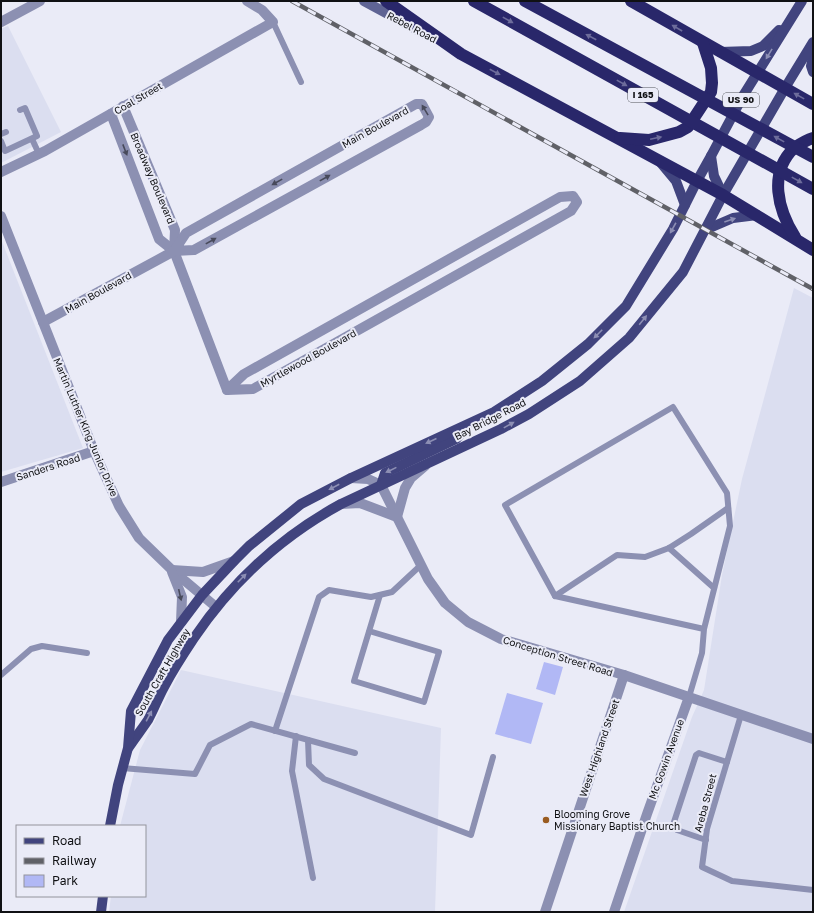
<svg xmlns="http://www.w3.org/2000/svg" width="814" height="913" font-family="'Golos Text',sans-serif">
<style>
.built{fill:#dbdef0}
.green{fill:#b1b8f5}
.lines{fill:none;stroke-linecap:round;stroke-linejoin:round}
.service{stroke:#8c90b2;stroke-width:6}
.minor{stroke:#8c90b2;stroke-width:10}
.tertiary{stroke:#8c90b2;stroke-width:10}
.secondary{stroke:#5f6494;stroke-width:10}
.primary{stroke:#41447e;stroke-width:10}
.motorway{stroke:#29276a;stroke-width:12}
.rail-casing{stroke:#606167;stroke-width:4.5}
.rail{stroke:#eaebf7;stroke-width:3;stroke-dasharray:9;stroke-linecap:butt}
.motorway-bridge{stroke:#29276a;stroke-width:12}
.oneway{fill:#6d6c9b}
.oneway2{fill:#8d8fb4}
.oneway3{fill:#484a5b}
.poi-dot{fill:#995b20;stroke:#eaebf7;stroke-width:1.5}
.labels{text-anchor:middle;stroke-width:4;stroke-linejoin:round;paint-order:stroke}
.shield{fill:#eaebf7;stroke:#515258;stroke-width:1}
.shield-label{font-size:9px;font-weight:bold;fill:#101114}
.street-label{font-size:10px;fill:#101114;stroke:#eaebf7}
.poi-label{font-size:10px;fill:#101114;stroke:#eaebf7;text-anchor:start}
</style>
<rect width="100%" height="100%" fill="#eaebf7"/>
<!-- built -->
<g class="built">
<path d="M8 26 61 132 1 163V29Z"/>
<path d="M1 239 83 448 1 472Z"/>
<path d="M794 288 813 298V912H624L692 717 704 690 722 575 742 479Z"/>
<path d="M181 670 441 728 435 912H109L111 896H145V826H120L140 750Z"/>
</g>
<!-- green -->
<g class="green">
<path d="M544 662 563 667 555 695 536 689Z"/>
<path d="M507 693 543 703 531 744 495 734Z"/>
</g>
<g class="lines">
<!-- service -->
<g class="service">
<path d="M273 22 301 82"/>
<path d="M1 134 6 132"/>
<path d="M32 139 39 154"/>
<path d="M1 141 5 151 37 136 25 108 20 110"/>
<path d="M669 548 714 588"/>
<path d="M555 596 617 555 645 557 669 548 691 534 728 508"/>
<path d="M369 631 439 652 424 702 354 681 380 595"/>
<path d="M1 675 31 649 42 646 87 653"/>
<path d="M689 697 702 653 704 629 555 596 505 505 673 407 727 493 730 526 704 629"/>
<path d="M741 715 707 829 702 867 732 881 813 890"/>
<path d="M275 731 319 597 329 590 371 597 392 592 421 565"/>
<path d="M296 736 292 771 313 878"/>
<path d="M308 740 309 765 324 779 471 835 493 757"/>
<path d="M122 768 195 774 210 745 251 724 355 753"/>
<path d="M706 840 677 830 674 826V822L696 755 699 753 702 754 727 762"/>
</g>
<!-- minor -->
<g class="minor">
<path d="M1 22 40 1"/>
<path d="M123 106 175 230 174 251 227 390"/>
<path d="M111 114 159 239 174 251"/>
<path d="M1 172 45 151 273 22 262 10 247 1"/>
<path d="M573 196 577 202 571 211 253 389 227 390 244 374 560 197Z"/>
<path d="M43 322 174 251 194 250 421 125 426 122 429 117 422 104H416L186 233 174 251"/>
<path d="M1 482 94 451"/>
<path d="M545 912 624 675"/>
<path d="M614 912 647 814 689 697"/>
</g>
<!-- tertiary -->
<g class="tertiary">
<path d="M1 216 94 451 119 506 139 538 172 570 216 607"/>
<path d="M351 478 368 479 381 485 428 579 445 603 468 622 501 639 624 675 813 739"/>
<path d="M341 504 360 503 397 517 405 488 411 478 425 466"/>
<path d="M172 570 203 572 234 561"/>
<path d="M172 572 182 597 181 622"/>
</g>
<!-- secondary -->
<path class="secondary" d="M364 1 425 34"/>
<!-- primary -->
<g class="primary">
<path d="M720 52 751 51 763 46 779 30"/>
<path d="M813 57 811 66 813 72"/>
<path d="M711 156 714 176 723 195"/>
<path d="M661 163 676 181 685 205"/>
<path d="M705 230 733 218 757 215"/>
<path d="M381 485 385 473 456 439 467 427"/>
<path d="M129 747C135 738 142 729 148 720 154 709 158 698 164 687 173 670 184 653 194 638 232 582 282 536 341 504L501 429 529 414 580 381 629 338 683 272 723 195 785 88 813 42"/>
<path d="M110 826 118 785 128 748 131 711 168 640 202 595 234 561 249 546 301 504 351 478 494 412 542 381 588 344 626 306 673 229 697 181 711 156 743 96 802 1"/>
<path d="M101 912 103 896"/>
</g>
<!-- motorway -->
<g class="motorway">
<path d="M386 1 461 54 723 195 813 250"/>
<path d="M631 1 813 104"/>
<path d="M620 138 649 140 679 132 688 127 711 92 712 83 711 68 703 43"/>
<path d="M795 237C778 210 768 173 794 148 800 144 806 140 813 138"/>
</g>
<defs>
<path id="rail" d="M292 1 813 289"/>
</defs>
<!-- rail casing -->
<use href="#rail" class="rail-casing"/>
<!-- rail -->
<use href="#rail" class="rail"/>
<!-- motorway-bridge -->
<g class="motorway-bridge">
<path d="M474 1 813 189"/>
<path d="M525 1 813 157"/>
</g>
</g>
<!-- one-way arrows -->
<defs><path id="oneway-solid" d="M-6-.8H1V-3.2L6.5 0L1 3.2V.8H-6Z"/></defs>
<g class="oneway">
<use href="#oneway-solid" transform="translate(508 20) rotate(29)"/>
<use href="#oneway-solid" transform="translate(677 28) rotate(-150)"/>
<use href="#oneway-solid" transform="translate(591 37) rotate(-152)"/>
<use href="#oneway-solid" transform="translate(495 72) rotate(28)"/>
<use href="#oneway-solid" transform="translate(622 83) rotate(29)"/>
<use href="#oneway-solid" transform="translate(799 96) rotate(-151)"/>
<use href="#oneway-solid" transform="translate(656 138) rotate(-12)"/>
<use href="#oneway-solid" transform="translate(779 139) rotate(-151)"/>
<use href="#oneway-solid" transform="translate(797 180) rotate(29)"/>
</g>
<g class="oneway2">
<use href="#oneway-solid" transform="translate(769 54) rotate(121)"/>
<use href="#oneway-solid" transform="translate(730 220) rotate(-19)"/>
<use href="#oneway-solid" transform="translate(673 228) rotate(119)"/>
<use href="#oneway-solid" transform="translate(643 320) rotate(-51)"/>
<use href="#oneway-solid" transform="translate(598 334) rotate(135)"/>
<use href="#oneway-solid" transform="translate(509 425) rotate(-29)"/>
<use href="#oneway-solid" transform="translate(431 441) rotate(156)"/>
<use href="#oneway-solid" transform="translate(391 470) rotate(154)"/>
<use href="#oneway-solid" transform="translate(334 487) rotate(152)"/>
<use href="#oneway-solid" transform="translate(242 578) rotate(-45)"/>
<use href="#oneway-solid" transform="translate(149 716) rotate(-62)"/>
</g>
<g class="oneway3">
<use href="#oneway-solid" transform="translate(425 110) rotate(-121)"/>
<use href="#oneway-solid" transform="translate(125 150) rotate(69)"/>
<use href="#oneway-solid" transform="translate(325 178) rotate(-29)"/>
<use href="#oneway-solid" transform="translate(277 182) rotate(151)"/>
<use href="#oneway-solid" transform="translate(211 241) rotate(-29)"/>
<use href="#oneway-solid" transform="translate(180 595) rotate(77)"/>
</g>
<!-- markers -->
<circle class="poi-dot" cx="546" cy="820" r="4"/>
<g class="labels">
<!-- shield labels -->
<g class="shield">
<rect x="628" y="88" width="30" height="14" rx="3"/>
<rect x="723" y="93" width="36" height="14" rx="3"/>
</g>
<g class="shield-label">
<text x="643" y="98">I 165</text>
<text x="741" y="103">US 90</text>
</g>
<!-- street labels -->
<g class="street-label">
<text transform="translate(412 27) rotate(28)" y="4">Rebel Road</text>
<text transform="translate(138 98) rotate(-30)" y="4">Coal Street</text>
<text transform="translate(375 127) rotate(-29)" y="4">Main Boulevard</text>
<text transform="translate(153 178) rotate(67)" y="4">Broadway Boulevard</text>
<text transform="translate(98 292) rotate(-29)" y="4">Main Boulevard</text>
<text transform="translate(308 358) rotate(-29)" y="4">Myrtlewood Boulevard</text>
<text transform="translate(490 419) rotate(-27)" y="4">Bay Bridge Road</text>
<text transform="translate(86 427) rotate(67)" y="4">Martin Luther King Junior Drive</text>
<text transform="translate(48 467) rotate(-18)" y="4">Sanders Road</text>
<text transform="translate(558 656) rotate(17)" y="4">Conception Street Road</text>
<text transform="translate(162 672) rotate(-60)" y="4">South Craft Highway</text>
<text transform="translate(599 748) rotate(-71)" y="4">West Highland Street</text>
<text transform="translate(666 759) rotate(-70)" y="4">Mc Gowin Avenue</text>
<text transform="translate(705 803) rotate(-75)" y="4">Areba Street</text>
</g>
<!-- poi labels -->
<g class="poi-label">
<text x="554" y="818">Blooming Grove<tspan x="554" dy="12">Missionary Baptist Church</tspan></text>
</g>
</g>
<!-- border -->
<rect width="814" height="913" fill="none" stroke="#101114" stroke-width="4"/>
<!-- legend -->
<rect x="16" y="825" width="130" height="72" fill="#eaebf7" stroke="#93949c"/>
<rect x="24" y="838" width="20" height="6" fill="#41447e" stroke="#93949c"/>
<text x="52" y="845" font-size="12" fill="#101114">Road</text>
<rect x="24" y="858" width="20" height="6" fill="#606167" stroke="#93949c"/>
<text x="52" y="865" font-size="12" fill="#101114">Railway</text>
<rect x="24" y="875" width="20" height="12" fill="#b1b8f5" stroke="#93949c"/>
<text x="52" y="885" font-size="12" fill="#101114">Park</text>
</svg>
